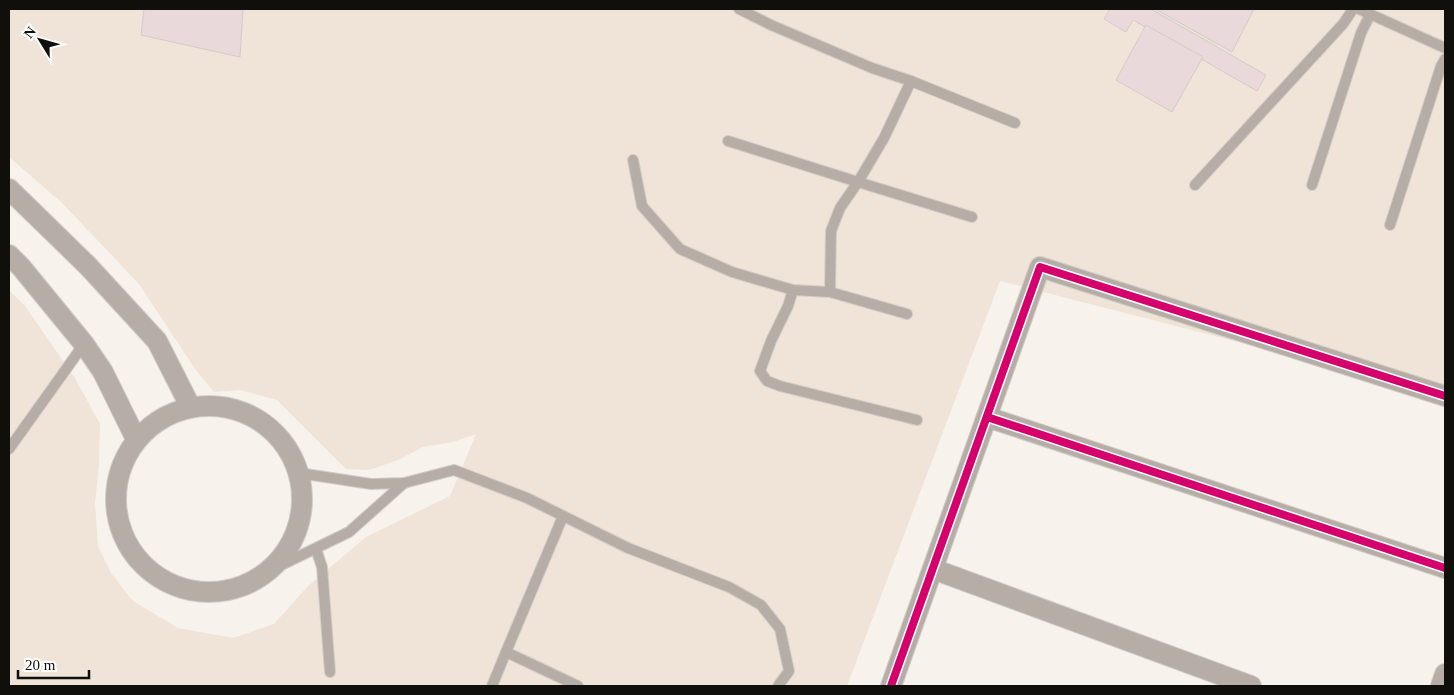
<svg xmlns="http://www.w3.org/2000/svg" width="1454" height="695" font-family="Georgia,serif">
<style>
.industrial{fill:#f0e3d8}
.building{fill:#ead9db;stroke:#d1cdca}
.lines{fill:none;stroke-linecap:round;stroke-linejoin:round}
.service-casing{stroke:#d1cec9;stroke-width:12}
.minor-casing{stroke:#d1cec9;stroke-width:22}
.service{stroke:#b6aea6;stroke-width:10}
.minor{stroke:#b6aea6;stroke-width:20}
.cycleway-casing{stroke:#fff;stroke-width:11}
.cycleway{stroke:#d6006c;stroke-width:8}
</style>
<rect width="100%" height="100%" fill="#f7f3ec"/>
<!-- industrial -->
<path class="industrial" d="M9 9H1445V395L1000 281 847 686H9V290L25 306 75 378 100 424 99 464 95 503 98 546 111 573 133 601 178 628 233 638 274 624 308 586 366 537 450 496 476 434 453 442 423 447 398 460 369 470 346 469 277 400 240 390 214 392 195 369 139 284 62 203 9 157Z"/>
<!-- building -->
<g class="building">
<path d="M144 9H243L240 57 141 35Z"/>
<path d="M1110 9H1151L1266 75 1257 91 1133 20 1126 32 1104 19Z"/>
<path d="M1155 9H1254L1232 52Z"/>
<path d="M1146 25 1203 57 1172 112 1116 80Z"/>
</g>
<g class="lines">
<defs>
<g id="service">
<path d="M739 9 771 25 872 68 911 81 1015 123"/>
<path d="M1359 9 1445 48"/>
<path d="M728 141 858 182 884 138 911 81"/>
<path d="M633 160 642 206 680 249 732 272 793 290 830 292"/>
<path d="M1195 185 1343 24 1353 9"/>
<path d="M1312 185 1361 33 1370 15"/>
<path d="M1390 225 1441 66 1445 59"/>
<path d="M793 290 788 306 771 341 760 371 767 381 780 386 917 420"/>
<path d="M907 314 830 292 831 231 840 208 858 182 972 217"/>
<path d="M9 449 84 344"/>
<path d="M299 473 371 484 404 483 454 470 527 498 628 548 729 587 761 605 780 629 789 671 778 686"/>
<path d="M563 516 506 652 578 686"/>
<path d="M316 549 322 567 330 672"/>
<path d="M271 570 349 532 404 483"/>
<path d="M492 686 506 652"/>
</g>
<g id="minor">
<path d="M9 189 88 266 157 341 190 406"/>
<path d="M9 255 21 267 84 344 103 372 136 439"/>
<circle cx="209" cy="499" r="93"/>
<path d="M987 417 1445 568"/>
<path d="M933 569 1251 686"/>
<path d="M891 686 1040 267 1445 396"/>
<path d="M1441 686 1445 674"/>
</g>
</defs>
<!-- service casing -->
<use href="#service" class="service-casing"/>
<!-- minor casing -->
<use href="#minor" class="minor-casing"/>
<!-- service -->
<use href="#service" class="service"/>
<!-- minor -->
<use href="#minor" class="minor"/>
<defs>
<g id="cycleway">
<path d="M987 417 1445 568"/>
<path d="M891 686 1040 267 1445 396"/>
</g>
</defs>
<!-- cycleway casing -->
<use href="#cycleway" class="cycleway-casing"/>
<!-- cycleway -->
<use href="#cycleway" class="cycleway"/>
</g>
<!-- border -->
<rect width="1454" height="695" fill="none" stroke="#110f0b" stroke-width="20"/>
<!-- north arrow -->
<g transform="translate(40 40) rotate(307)" stroke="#ffffff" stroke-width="4" paint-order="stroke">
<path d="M0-4L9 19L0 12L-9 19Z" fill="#110f0b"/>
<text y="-8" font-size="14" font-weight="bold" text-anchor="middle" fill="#110f0b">N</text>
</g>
<!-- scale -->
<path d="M18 670v8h71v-8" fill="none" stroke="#110f0b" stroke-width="2.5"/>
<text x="25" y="670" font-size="15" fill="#110f0b" stroke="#ffffff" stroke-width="4" paint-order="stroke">20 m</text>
</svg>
